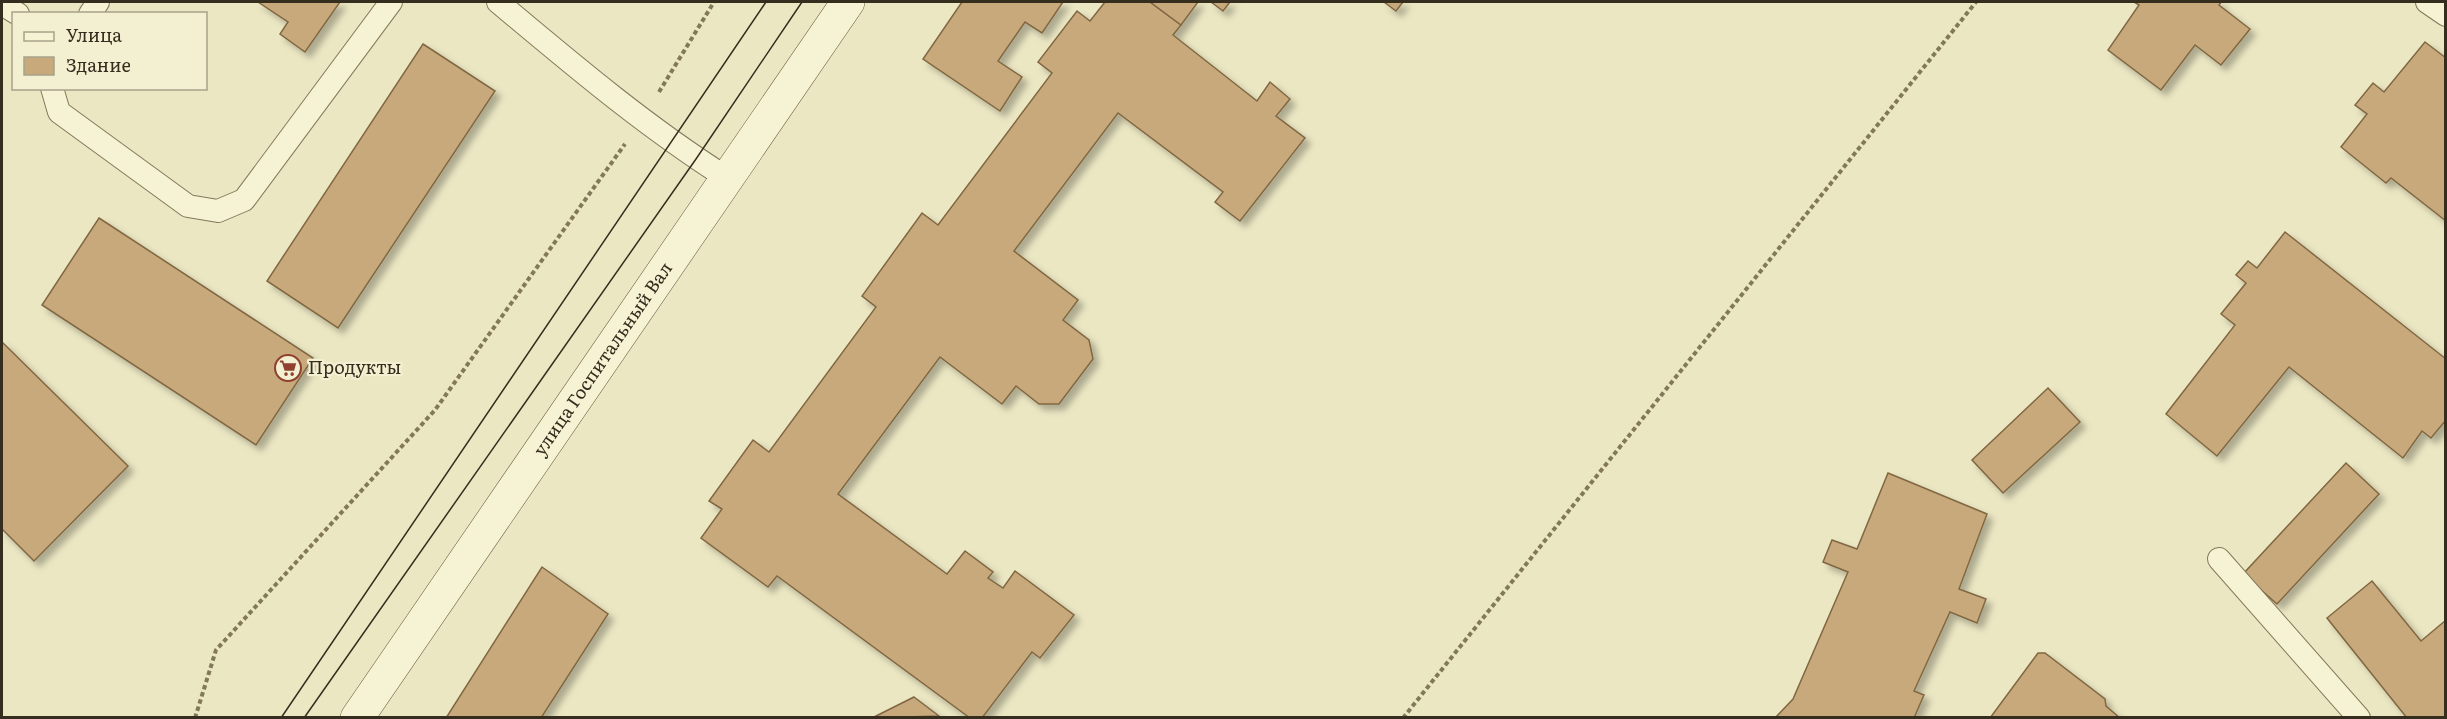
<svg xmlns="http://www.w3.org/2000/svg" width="2447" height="719" font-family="Literata,serif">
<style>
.building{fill:#c7a97b;stroke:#816742;stroke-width:1.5;filter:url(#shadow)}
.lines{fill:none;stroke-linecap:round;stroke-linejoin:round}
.lane-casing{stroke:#84785b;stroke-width:24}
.secondary-casing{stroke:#66593e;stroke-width:34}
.path{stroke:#84785b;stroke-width:4;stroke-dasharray:4.5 3;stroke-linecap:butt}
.lane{stroke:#f6f3d5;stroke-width:22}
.secondary{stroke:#f6f3d5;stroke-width:33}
.tram{stroke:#352d1e;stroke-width:1.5}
.labels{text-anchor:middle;stroke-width:4.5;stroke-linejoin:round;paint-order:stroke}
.street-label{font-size:18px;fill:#352d1e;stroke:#f3f0d2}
.poi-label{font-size:18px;fill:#352d1e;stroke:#f3f0d2;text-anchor:start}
</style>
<defs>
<filter id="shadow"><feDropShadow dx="5.5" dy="5.5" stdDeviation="3" flood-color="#0004"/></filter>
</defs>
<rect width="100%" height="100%" fill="#ebe7c3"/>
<!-- building -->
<g class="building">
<path d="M258 2H340L305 52 280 34 288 22Z"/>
<path d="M962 2H1063L1042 33 1025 22 998 61 1022 77 1000 111 923 59Z"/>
<path d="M1105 2H1150L1181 25 1173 35 1257 101 1270 82 1290 99 1276 116 1305 138 1240 221 1215 202 1223 192 1118 113 1014 251 1078 300 1063 320 1089 340 1093 359 1059 404H1039L1016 386 1002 404 940 357 838 494 947 574 965 551 993 572 988 578 1003 588 1015 571 1074 615 1040 658 1032 652 982 718H970L777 576 768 587 701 538 722 509 709 501 753 440 769 452 876 307 862 296 922 213 938 225 1052 73 1038 62 1077 11 1090 21Z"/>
<path d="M1150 2H1198L1181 25Z"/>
<path d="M1211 2H1230L1223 11Z"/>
<path d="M1384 2H1403L1396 11Z"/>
<path d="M2134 2H2221L2219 5 2250 29 2221 65 2195 45 2161 90 2108 50 2139 5Z"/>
<path d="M2425 42 2446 58V221L2391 178 2386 183 2341 147 2367 114 2355 105 2373 83 2384 92Z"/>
<path d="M423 44 495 91 338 328 267 281Z"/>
<path d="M99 218 313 358 256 445 42 305Z"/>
<path d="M2285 232 2446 359V420L2431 438 2422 431 2403 458 2289 367 2217 456 2166 414 2235 325 2221 314 2246 283 2236 275 2248 261 2257 268Z"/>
<path d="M2 342 128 466 34 561 2 529Z"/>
<path d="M2048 388 2080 422 2003 493 1972 460Z"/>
<path d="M2346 463 2379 494 2277 604 2243 574Z"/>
<path d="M1888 473 1987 514 1959 589 1986 599 1977 623 1950 612 1914 691 1924 695 1914 718H1775L1793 699 1848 572 1823 562 1832 540 1857 549Z"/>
<path d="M542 567 608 614 541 718H446Z"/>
<path d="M2372 581 2421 641 2446 620V718H2407L2327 618Z"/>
<path d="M2038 653H2045L2105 699 2106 706 2120 718H1990Z"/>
<path d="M914 697 939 716 872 718Z"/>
</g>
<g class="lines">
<defs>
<g id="lane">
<path d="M498 2C572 64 645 126 727 178"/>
<path d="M2427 2 2446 15"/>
<path d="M2 4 18 14"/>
<path d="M90 14 98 2"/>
<path d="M52 88 59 112 188 206 218 211 244 200 391 2"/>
<path d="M2219 559 2359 718"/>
</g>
<g id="secondary">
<path id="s1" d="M357 718 848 2"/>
</g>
</defs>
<!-- lane casing -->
<use href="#lane" class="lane-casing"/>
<!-- secondary casing -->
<use href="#secondary" class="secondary-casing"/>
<!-- path -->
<g class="path">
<path d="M659 92 714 2"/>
<path d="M195 718 216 650 435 410 625 144"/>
<path d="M1403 718 1976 2"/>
</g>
<!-- lane -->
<use href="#lane" class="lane"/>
<!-- secondary -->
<use href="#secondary" class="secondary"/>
<!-- tram -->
<g class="tram">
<path d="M281 718 766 2"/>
<path d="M304 718 696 159 802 2"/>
</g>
</g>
<!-- icons -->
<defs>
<symbol id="supermarket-ring" viewBox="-11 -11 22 22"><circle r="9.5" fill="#f3f0d2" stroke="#8f402f" stroke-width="1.5"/><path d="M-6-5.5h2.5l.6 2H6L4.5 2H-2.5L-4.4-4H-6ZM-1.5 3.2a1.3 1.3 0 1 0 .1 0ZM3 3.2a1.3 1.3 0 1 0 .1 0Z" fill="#8f402f"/></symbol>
</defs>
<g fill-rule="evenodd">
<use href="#supermarket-ring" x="273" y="353" width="30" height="30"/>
</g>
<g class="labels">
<!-- street labels -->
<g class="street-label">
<text dy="6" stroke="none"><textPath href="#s1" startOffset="435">улица Госпитальный Вал</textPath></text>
</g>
<!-- poi labels -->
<g class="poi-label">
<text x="308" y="374">Продукты</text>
</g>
</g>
<!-- border -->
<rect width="2447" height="719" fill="none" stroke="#352d1e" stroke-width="6"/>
<!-- legend -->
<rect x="12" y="12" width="195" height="78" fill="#f3f0d2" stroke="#a7a28a" stroke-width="1.5"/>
<rect x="24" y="32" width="30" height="9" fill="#f6f3d5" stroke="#a7a28a" stroke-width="1.5"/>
<text x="66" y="42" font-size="18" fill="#352d1e">Улица</text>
<rect x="24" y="57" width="30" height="18" fill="#c7a97b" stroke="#a7a28a" stroke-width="1.5"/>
<text x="66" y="72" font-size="18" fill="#352d1e">Здание</text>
</svg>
